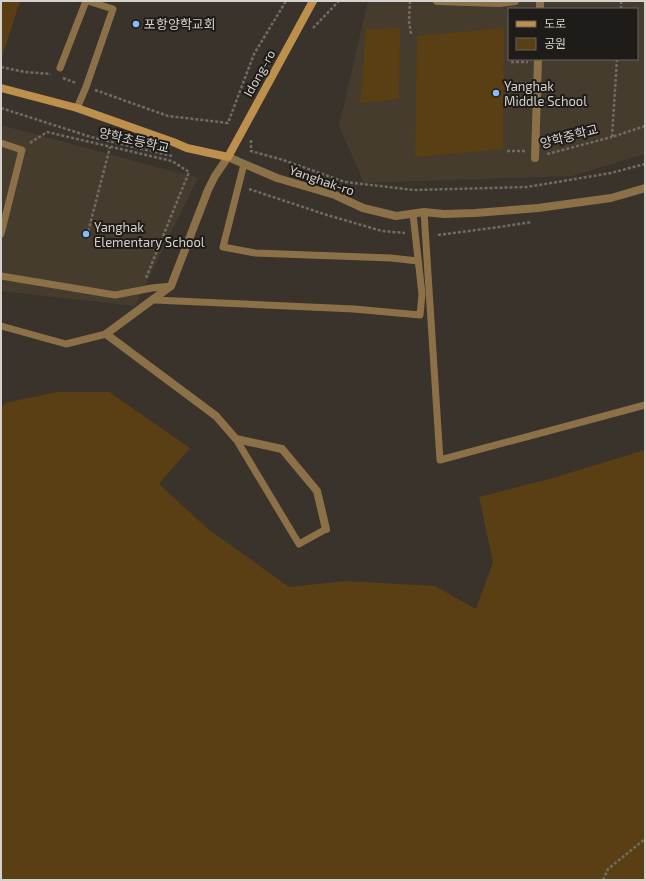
<svg xmlns="http://www.w3.org/2000/svg" width="646" height="881" font-family="'Exo 2','Noto Sans KR',sans-serif">
<style>
.built{fill:#453c2e;fill-rule:evenodd}
.green{fill:#593f13}
.lines{fill:none;stroke-linecap:round;stroke-linejoin:round}
.path{stroke:#706b64;stroke-width:2.5;stroke-dasharray:3 2;stroke-linecap:butt}
.lane{stroke:#8c7047;stroke-width:7}
.street{stroke:#8c7047;stroke-width:8}
.secondary{stroke:#bd914d;stroke-width:8}
.poi-dot{fill:#89bafc;stroke:#1e1b18;stroke-width:1.5}
.labels{text-anchor:middle;stroke-width:4;stroke-linejoin:round;paint-order:stroke}
.poi-label{font-size:13px;fill:#d5d1cc;stroke:#1e1b18;text-anchor:start}
.street-label{font-size:13px;fill:#d5d1cc;stroke:#1e1b18}
</style>
<rect width="100%" height="100%" fill="#39332b"/>
<!-- built -->
<g class="built">
<path d="M368 1H645V154L572 176 364 183 339 126ZM509 9H637V59H509Z"/>
<path d="M1 125 198 178 135 306 1 291Z"/>
</g>
<!-- green -->
<g class="green">
<path d="M1 1H20L1 60Z"/>
<path d="M400 28 399 99 360 103 366 29Z"/>
<path d="M504 28 503 149 415 157 417 36Z"/>
<path d="M57 392H109L190 448 159 484 208 529 289 587 345 581 435 586 476 609 493 562 479 497 549 479 645 450V880H1V409L5 403Z"/>
</g>
<g class="lines">
<!-- path -->
<g class="path">
<path d="M410 1 409 21 411 34"/>
<path d="M621 9V1"/>
<path d="M313 28 339 1"/>
<path d="M617 59 612 137 645 126"/>
<path d="M511 62H528"/>
<path d="M1 67 25 72 51 74"/>
<path d="M63 78 76 83"/>
<path d="M510 83H526"/>
<path d="M95 90 168 116 228 123 254 54 286 1"/>
<path d="M1 108 91 137 172 156"/>
<path d="M251 140V151L283 160 345 182 414 190 527 187 611 173 645 164"/>
<path d="M30 143 47 132 172 161 189 172 146 278"/>
<path d="M507 151H525"/>
<path d="M547 154 612 137"/>
<path d="M249 189 327 215 382 231 405 233"/>
<path d="M438 235 492 228 532 222"/>
<path d="M87 236 110 147"/>
<path d="M603 880 608 869 645 839"/>
</g>
<!-- lane -->
<g class="lane">
<path d="M60 68 86 1"/>
<path d="M77 108 86 87 113 9 88 1"/>
<path d="M1 143 22 150 1 234"/>
<path d="M244 164 223 247 255 253 391 258 418 261"/>
<path d="M424 212 440 460 645 405"/>
<path d="M1 276 115 295 152 288 171 286"/>
<path d="M154 300 354 309 420 315 422 294 413 214"/>
<path d="M1 326 66 344 106 334"/>
<path d="M236 439 299 544 326 529"/>
</g>
<!-- street -->
<g class="street">
<path d="M437 1 499 3 515 1"/>
<path d="M540 9V1"/>
<path d="M535 158 538 59"/>
<path d="M326 529 317 491 282 449 236 439 216 416 106 334 171 286 208 190 215 176 228 157 277 178 335 195 363 208 396 216 424 212 444 214 475 213 538 208 611 198 645 188"/>
</g>
<!-- secondary -->
<path class="secondary" d="M1 88 77 108 173 142 187 148 228 157 313 1"/>
</g>
<!-- markers -->
<g class="poi-dot">
<circle cx="136" cy="24" r="4"/>
<circle cx="496" cy="93" r="4"/>
<circle cx="86" cy="234" r="4"/>
</g>
<g class="labels">
<!-- poi labels -->
<g class="poi-label">
<text x="144" y="29">포항양학교회</text>
<text x="504" y="91">Yanghak<tspan x="504" dy="15">Middle School</tspan></text>
<text x="94" y="232">Yanghak<tspan x="94" dy="15">Elementary School</tspan></text>
</g>
<!-- street labels -->
<g class="street-label">
<text transform="translate(259 73) rotate(-61)" y="5">Idong-ro</text>
<text transform="translate(569 136) rotate(-15)" y="5">양학중학교</text>
<text transform="translate(134 140) rotate(13)" y="5">양학초등학교</text>
<text transform="translate(322 180) rotate(19)" y="5">Yanghak-ro</text>
</g>
</g>
<!-- border -->
<rect width="646" height="881" fill="none" stroke="#d5d1cc" stroke-width="4"/>
<!-- legend -->
<rect x="508" y="8" width="130" height="52" fill="#1e1b18" stroke="#676460"/>
<rect x="516" y="21" width="20" height="6" fill="#bd914d" stroke="#676460"/>
<text x="544" y="28" font-size="12" fill="#d5d1cc">도로</text>
<rect x="516" y="38" width="20" height="12" fill="#593f13" stroke="#676460"/>
<text x="544" y="48" font-size="12" fill="#d5d1cc">공원</text>
</svg>
